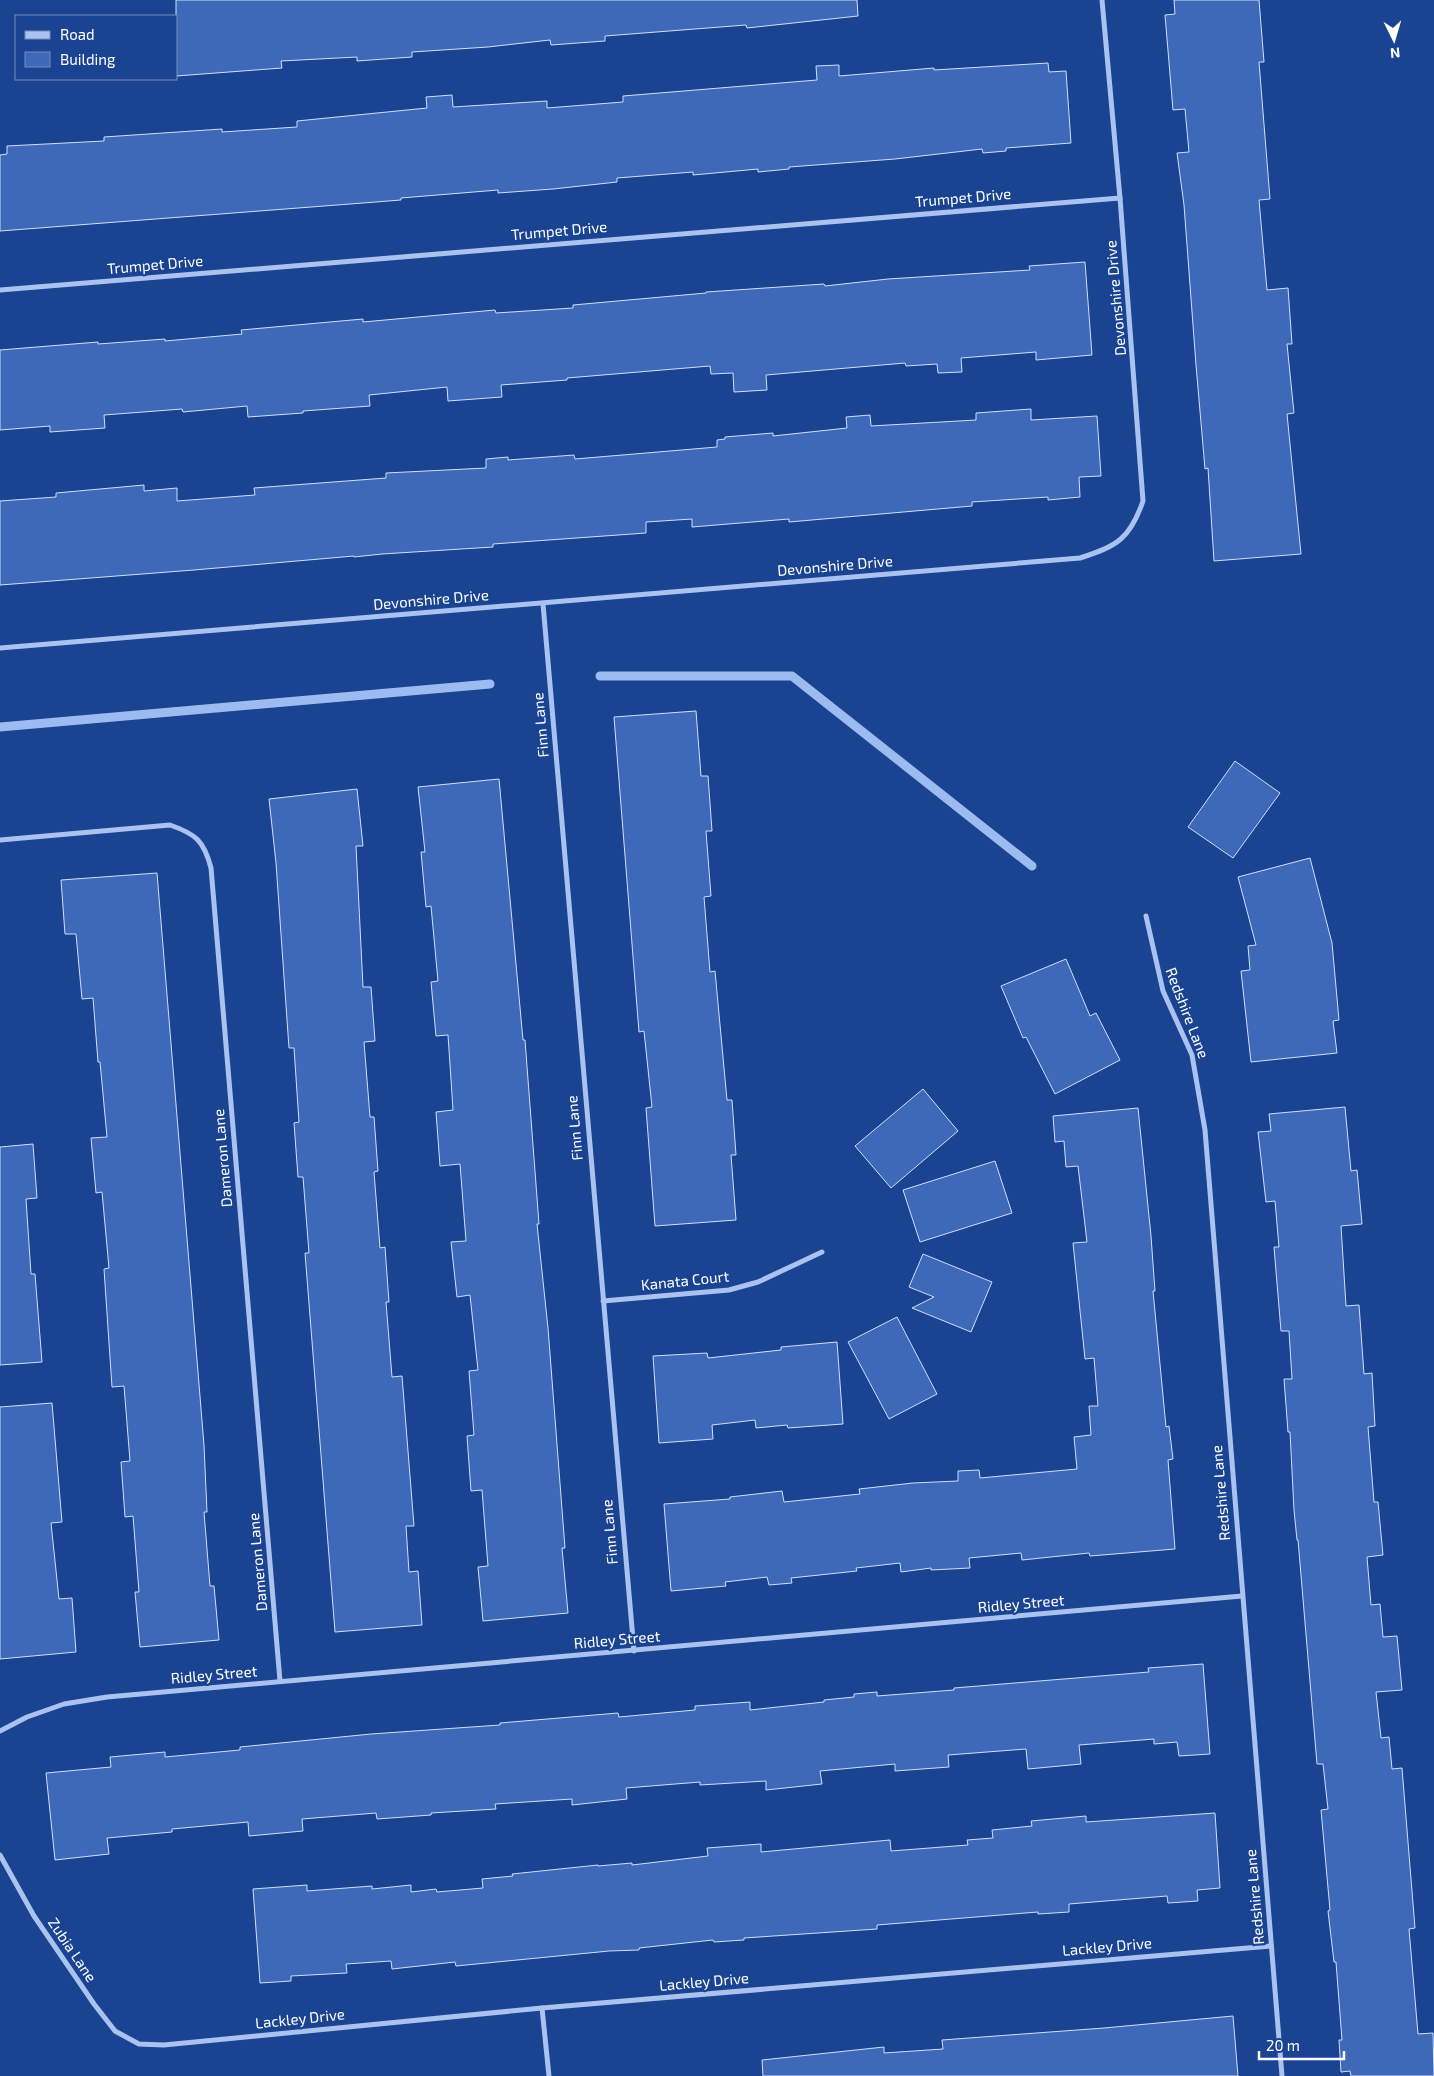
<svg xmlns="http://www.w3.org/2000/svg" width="1434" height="2076" font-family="'Exo 2',sans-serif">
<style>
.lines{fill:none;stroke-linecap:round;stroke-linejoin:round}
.stream{stroke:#9cbcf1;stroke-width:9}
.building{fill:#3e69b8;stroke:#d0dffb}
.minor{stroke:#aac2ef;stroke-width:5}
.labels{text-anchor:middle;stroke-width:4.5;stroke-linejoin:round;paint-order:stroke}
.street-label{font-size:15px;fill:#fff;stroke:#1a4392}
</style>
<rect width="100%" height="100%" fill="#1a4392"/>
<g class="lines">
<!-- stream -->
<g class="stream">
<path d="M600 676H792L1032 866"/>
<path d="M0 727 490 684"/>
</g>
</g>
<!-- building -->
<g class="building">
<path d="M176 0H857L858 16 747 28 746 25 605 36V41L551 45 550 40 488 47 412 52V57L357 61V57L281 61 282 68 176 76Z"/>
<path d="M1174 0H1259L1264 62H1259L1270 199 1259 200 1267 290 1288 288 1292 344H1287L1294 413 1287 414 1301 554 1214 561 1208 468 1205 469 1196 365 1184 205 1177 153 1189 152 1185 109 1173 110 1165 15 1175 14Z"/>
<path d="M1048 63 1049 72 1066 71 1071 143 1006 148V151L983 153 982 149 895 159 789 167V169L758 172V169L693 175V172L617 178V182L553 189 498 193V190L401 198V200L363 203 0 231V155L7 154V146L104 141V137L222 129V132L297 127V121L427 108 426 97 452 95 453 107 547 101V108L623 102V96L817 80 816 66 839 65V76L934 68V70Z"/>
<path d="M1085 262 1092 355 1036 360V352L961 358 962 372 938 373 937 364 906 366 905 363 766 375 767 390 734 392 733 373 711 374 710 366 567 378V380L501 385 502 397 448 401 447 387 369 395 370 406 303 411V413L248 417 247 406 183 412 182 409 104 415 105 428 50 432V426L0 430V350L98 342V344L165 339V341L242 334 241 330 363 319V322L495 310 496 313 573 308V305L706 293V292L824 284 825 286 888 279 1030 270 1029 266Z"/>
<path d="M1031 409V420L1097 416 1101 476 1079 477 1080 497 1048 500V497L972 502V506L789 522V519L692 527V519L646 522V533L493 544V547L382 554 354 557V556L194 570 0 585V501L56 497V493L144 485V491L177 488V501L255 495 254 488 386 478V473L486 468V459L508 457V460L574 455 575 459 717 447V440L725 439V437L773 433V436L847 428 846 417 870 415 871 426 976 420V413Z"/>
<path d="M696 711 701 776H708L712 831H706L711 896 704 897 710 972 715 971 727 1100H732L736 1155H731L736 1220 655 1226 646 1108 652 1107 644 1031 639 1032 614 717Z"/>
<path d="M1235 761 1280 793 1233 858 1188 827Z"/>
<path d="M499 779 523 1040H525L539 1224H537L548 1328 565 1548H562L568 1613 483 1621 478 1567 488 1566 482 1490 471 1491 467 1436 474 1435 469 1371 478 1370 470 1295 457 1297 451 1242 466 1241 460 1164 440 1166 436 1112 453 1110 448 1035 436 1036 431 982 438 981 431 906 426 907 421 852H425L418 787Z"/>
<path d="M357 789 363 846H356L363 987H371L375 1041 364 1042 370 1117H374L378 1171 374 1172 380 1248 385 1247 389 1302H386L392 1377 402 1376 414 1526H406L409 1572 418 1571 422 1625 335 1632 305 1253H309L303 1177H298L294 1123 299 1122 294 1048H289L276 863 269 799Z"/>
<path d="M1310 858 1332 943 1339 1020 1333 1021 1337 1053 1251 1062 1241 971 1250 970 1248 946 1256 945 1238 877Z"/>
<path d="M157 873 204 1445 207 1512H204L210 1586H214L219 1640 140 1647 135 1592H139L133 1516 125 1517 121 1462 130 1461 124 1386 112 1387 104 1269 109 1268 102 1192 96 1193 91 1138 107 1137 100 1062H98L93 998 82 999 76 934H65L61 880Z"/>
<path d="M1066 959 1090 1016 1096 1013 1120 1060 1055 1094 1026 1037 1023 1038 1001 986Z"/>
<path d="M923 1089 958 1131 891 1188 855 1146Z"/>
<path d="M1345 1107 1351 1171 1357 1170 1362 1224 1341 1226 1346 1306 1359 1305 1364 1374 1372 1373 1375 1426 1368 1427 1374 1502H1378L1383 1555 1367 1557 1371 1605 1380 1604 1383 1637 1397 1636 1402 1690 1376 1692 1381 1738 1389 1737 1392 1769 1402 1768 1415 1928 1409 1929 1418 2034 1433 2033 1434 2076H1351L1350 2071 1341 2072 1339 2040H1342L1336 1962H1334L1328 1911 1330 1910 1321 1810 1328 1809 1323 1764H1317L1298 1540H1297L1294 1510 1290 1432H1288L1284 1379H1292L1289 1331H1281L1274 1247H1279L1275 1201 1266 1202 1258 1132 1271 1131 1269 1114Z"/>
<path d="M1138 1108 1151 1236 1155 1291H1153L1166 1427 1169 1426 1173 1459 1168 1460 1175 1549 1090 1556 1089 1553 1022 1560 1021 1553 969 1558 970 1568 931 1570V1568L901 1572 900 1563 856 1568 857 1571 791 1578 792 1583 769 1585 767 1577 725 1582 726 1586 671 1591 664 1504 730 1499V1497L782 1491 784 1502 860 1494 859 1489 913 1483 958 1481V1471L979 1470 980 1478 1077 1469 1074 1437 1091 1435 1089 1406H1098L1094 1358 1085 1359 1073 1243 1087 1242 1078 1166 1066 1167 1064 1141 1055 1142 1053 1116Z"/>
<path d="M33 1144 37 1198 26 1199 31 1274H35L42 1362 0 1365V1147Z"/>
<path d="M995 1161 1012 1213 920 1242 903 1190Z"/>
<path d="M923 1254 992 1282 971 1332 912 1308 934 1297 909 1287Z"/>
<path d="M897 1317 937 1394 889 1419 848 1342Z"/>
<path d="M837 1342 843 1424 788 1428 787 1425 756 1428 755 1420 712 1425 713 1439 659 1443 653 1356 707 1353 708 1358 781 1350V1347Z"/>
<path d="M52 1403 62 1522 51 1523 59 1599 72 1598 76 1652 0 1659V1407Z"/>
<path d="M1203 1664 1210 1754 1179 1756 1177 1742 1154 1744V1739L1079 1745 1081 1764 1028 1769 1026 1749 948 1755 949 1767 895 1771V1764L820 1771 822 1784 766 1790V1781L700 1785V1782L626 1788 627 1799 572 1805V1799L495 1804 496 1809 431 1813V1815L377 1819 376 1813 302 1819 303 1831 249 1836 248 1822 172 1829V1832L107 1838 109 1854 55 1860 46 1773 111 1767 110 1757 165 1752V1757L240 1750V1747L371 1734 500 1725V1723L618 1713 619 1717 695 1710V1706L750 1702V1710L824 1702V1700L854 1697V1694L877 1692V1696L954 1690V1688L1149 1672 1148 1668Z"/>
<path d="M1215 1813 1220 1888 1197 1890 1198 1901 1168 1903 1167 1896 1069 1904V1912L1038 1914V1912L877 1925V1929L744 1938V1940L714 1942 713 1940 639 1948V1950L609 1951 456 1966 455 1962 392 1969 391 1961 346 1964 347 1973 291 1976V1981L260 1983 253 1889 307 1885V1891L372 1886V1889L411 1885V1892L436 1889 437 1892 483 1888 482 1879 513 1876 512 1874 598 1865V1866L632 1863V1865L708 1856 707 1848 761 1844V1852L890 1840 891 1851 968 1845 967 1840 993 1838 992 1830 1032 1826 1031 1821 1086 1816V1822Z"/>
<path d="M1233 2016 1238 2076H763L762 2060 884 2047V2053L943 2049 942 2040 1104 2028Z"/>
</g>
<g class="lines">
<!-- minor -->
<g class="minor">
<path d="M0 290 1120 198"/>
<path d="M543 604 634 1651"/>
<path d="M0 648 1080 558C1117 546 1130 539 1143 501L1120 198 1102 0"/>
<path d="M0 840 170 825C196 834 204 841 211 868L280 1681"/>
<path d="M1146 916 1163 991 1192 1055 1205 1130 1282 2076"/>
<path d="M603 1301 729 1290 758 1282 822 1252"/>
<path d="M0 1731 27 1717 64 1704 107 1697 1242 1596"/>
<path d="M0 1855 34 1916 94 2004 115 2031 139 2044 164 2045 542 2008 1271 1946"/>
<path d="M542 2008 549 2076"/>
</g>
</g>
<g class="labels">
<!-- street labels -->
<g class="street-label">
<text transform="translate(963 198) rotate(-5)" y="5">Trumpet Drive</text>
<text transform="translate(559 231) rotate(-5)" y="5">Trumpet Drive</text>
<text transform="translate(155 265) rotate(-5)" y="5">Trumpet Drive</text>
<text transform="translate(1116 298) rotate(-95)" y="5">Devonshire Drive</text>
<text transform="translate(835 566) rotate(-5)" y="5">Devonshire Drive</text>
<text transform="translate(431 600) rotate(-5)" y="5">Devonshire Drive</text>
<text transform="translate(541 725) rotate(-95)" y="5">Finn Lane</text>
<text transform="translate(1187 1013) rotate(69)" y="5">Redshire Lane</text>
<text transform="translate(575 1128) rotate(-95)" y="5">Finn Lane</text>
<text transform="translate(223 1158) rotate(-95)" y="5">Dameron Lane</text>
<text transform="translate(685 1281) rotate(-6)" y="5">Kanata Court</text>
<text transform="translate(1221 1493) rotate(-95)" y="5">Redshire Lane</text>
<text transform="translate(610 1532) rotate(-95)" y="5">Finn Lane</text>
<text transform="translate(258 1562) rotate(-95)" y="5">Dameron Lane</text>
<text transform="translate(1021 1604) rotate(-5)" y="5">Ridley Street</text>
<text transform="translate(617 1640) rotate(-5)" y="5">Ridley Street</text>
<text transform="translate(214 1675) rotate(-5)" y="5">Ridley Street</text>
<text transform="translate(1255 1897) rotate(-95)" y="5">Redshire Lane</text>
<text transform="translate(1107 1947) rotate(-5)" y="5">Lackley Drive</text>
<text transform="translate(72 1950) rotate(56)" y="5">Zubia Lane</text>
<text transform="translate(704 1982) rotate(-5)" y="5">Lackley Drive</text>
<text transform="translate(300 2019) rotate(-6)" y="5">Lackley Drive</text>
</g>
</g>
<!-- legend -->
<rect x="15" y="15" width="162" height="65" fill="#1a4392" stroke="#768ebe"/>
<rect x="25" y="31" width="25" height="8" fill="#aac2ef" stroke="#768ebe"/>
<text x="60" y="40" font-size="15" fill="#ffffff">Road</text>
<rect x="25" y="52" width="25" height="15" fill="#3e69b8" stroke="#768ebe"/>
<text x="60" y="65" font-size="15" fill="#ffffff">Building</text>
<!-- north arrow -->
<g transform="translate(1394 40) rotate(175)" stroke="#1a4392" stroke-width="4" paint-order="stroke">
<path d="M0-4L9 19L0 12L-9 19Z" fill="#ffffff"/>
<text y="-8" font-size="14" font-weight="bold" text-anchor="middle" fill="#ffffff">N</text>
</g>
<!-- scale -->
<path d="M1259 2051v8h85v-8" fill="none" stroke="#ffffff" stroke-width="2.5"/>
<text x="1266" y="2051" font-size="15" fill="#ffffff" stroke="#1a4392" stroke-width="4" paint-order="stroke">20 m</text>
</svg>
